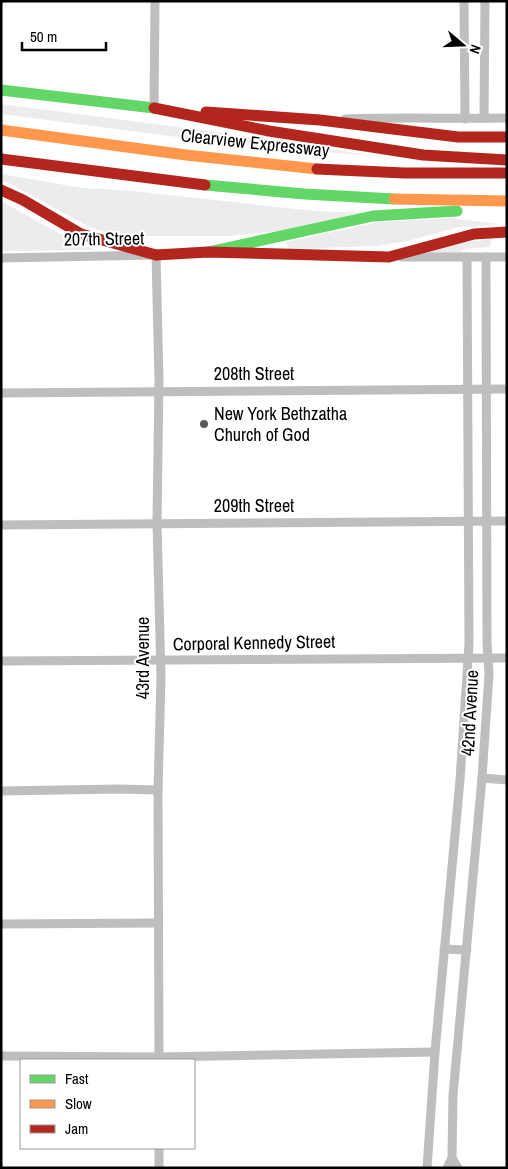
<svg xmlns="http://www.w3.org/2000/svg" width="508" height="1169" font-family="'Archivo Narrow',sans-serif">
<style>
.green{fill:#ececec}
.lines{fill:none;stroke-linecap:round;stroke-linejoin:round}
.street{stroke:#bebebe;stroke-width:9}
.fast{stroke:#63d668;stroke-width:11}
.slow{stroke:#ff974d;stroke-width:11}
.jam{stroke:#b3261e;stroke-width:11}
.poi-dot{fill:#595959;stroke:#fff;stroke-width:2}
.labels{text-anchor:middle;stroke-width:4;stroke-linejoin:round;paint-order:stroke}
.street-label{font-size:18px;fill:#000;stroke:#fff}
.poi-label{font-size:18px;fill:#000;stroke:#fff;text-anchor:start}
</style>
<rect width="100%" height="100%" fill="#fff"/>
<!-- green -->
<g class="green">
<path d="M1 104 216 132 381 157 208 141 1 114Z"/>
<path d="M1 174 82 188 123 190 314 211 365 213 297 229 228 236H146L104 232 87 226 11 184 1 181Z"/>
<path d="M1 201 75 242 96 250 1 251Z"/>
<path d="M449 218 499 224 456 228 408 241 377 246 288 249 286 242 379 222Z"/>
<path d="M491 239 490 247 464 249 460 253H427L431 250 466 242Z"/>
</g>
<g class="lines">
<!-- street -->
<g class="street">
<path d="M464 1 465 119"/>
<path d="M154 108 155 1"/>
<path d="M484 118 485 1"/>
<path d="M345 119C399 117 453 119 507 118"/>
<path d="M402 257H507"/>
<path d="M1 258 156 255 159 380 157 523 161 677 158 790 159 1060"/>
<path d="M1 393 507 389"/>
<path d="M1 525 507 521"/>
<path d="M1 661 507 658"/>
<path d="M482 778 507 780"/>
<path d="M1 791 119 789 158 790"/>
<path d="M1 924 158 923"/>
<path d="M444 949 467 950"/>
<path d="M1 1056 159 1057 435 1052"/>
<path d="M159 1148V1168"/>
<path d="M452 1158 458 1168"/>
<path d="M427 1168 435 1052 460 780 469 644 467 257"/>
<path d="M447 1168 452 1158 453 1095 482 778 489 674 487 643 486 257"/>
</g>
<!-- fast -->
<g class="fast">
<path d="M1 90 154 108"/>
<path d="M205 185 305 194 394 199"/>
<path d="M208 252 373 216 457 211"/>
</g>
<!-- slow -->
<g class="slow">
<path d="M1 130 186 155 317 169"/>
<path d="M394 199 507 201"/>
</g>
<!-- jam -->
<g class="jam">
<path d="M154 108 269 131 423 155 507 160"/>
<path d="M206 112 320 120 458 137H507"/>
<path d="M1 159 205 185"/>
<path d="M317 169 404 173H507"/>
<path d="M1 190 23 200 81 234 156 255"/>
<path d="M156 255 208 252 389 257 474 234 507 232"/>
</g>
</g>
<!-- markers -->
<circle class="poi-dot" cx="204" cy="424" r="5"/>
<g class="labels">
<!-- street labels -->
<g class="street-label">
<text transform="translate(255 143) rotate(6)" y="6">Clearview Expressway</text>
<text transform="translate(104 239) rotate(-1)" y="6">207th Street</text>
<text x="254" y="380">208th Street</text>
<text x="254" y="512">209th Street</text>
<text transform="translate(254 643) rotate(-1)" y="6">Corporal Kennedy Street</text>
<text transform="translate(143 658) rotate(-90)" y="6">43rd Avenue</text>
<text transform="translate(470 713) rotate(-87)" y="6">42nd Avenue</text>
</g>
<!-- poi labels -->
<g class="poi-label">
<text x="214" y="420">New York Bethzatha<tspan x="214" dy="21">Church of God</tspan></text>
</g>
</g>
<!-- border -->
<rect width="508" height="1169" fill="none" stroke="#000000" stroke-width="5"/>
<!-- legend -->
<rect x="20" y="1059" width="175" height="90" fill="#ffffff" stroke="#999999"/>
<rect x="30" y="1075" width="25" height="8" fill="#63d668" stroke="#999999"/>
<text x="65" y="1084" font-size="15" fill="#000000">Fast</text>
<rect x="30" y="1100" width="25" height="8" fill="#ff974d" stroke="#999999"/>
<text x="65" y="1109" font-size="15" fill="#000000">Slow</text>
<rect x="30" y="1125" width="25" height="8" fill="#b3261e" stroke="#999999"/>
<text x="65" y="1134" font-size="15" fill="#000000">Jam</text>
<!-- north arrow -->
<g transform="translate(463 45) rotate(109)" stroke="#ffffff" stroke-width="4" paint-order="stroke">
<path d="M0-4L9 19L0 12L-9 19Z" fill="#000000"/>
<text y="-8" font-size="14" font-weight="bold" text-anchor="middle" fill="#000000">N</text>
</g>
<!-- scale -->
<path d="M22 42v8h84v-8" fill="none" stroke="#000000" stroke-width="2.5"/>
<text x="30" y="42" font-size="15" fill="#000000" stroke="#ffffff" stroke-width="4" paint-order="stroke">50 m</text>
</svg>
